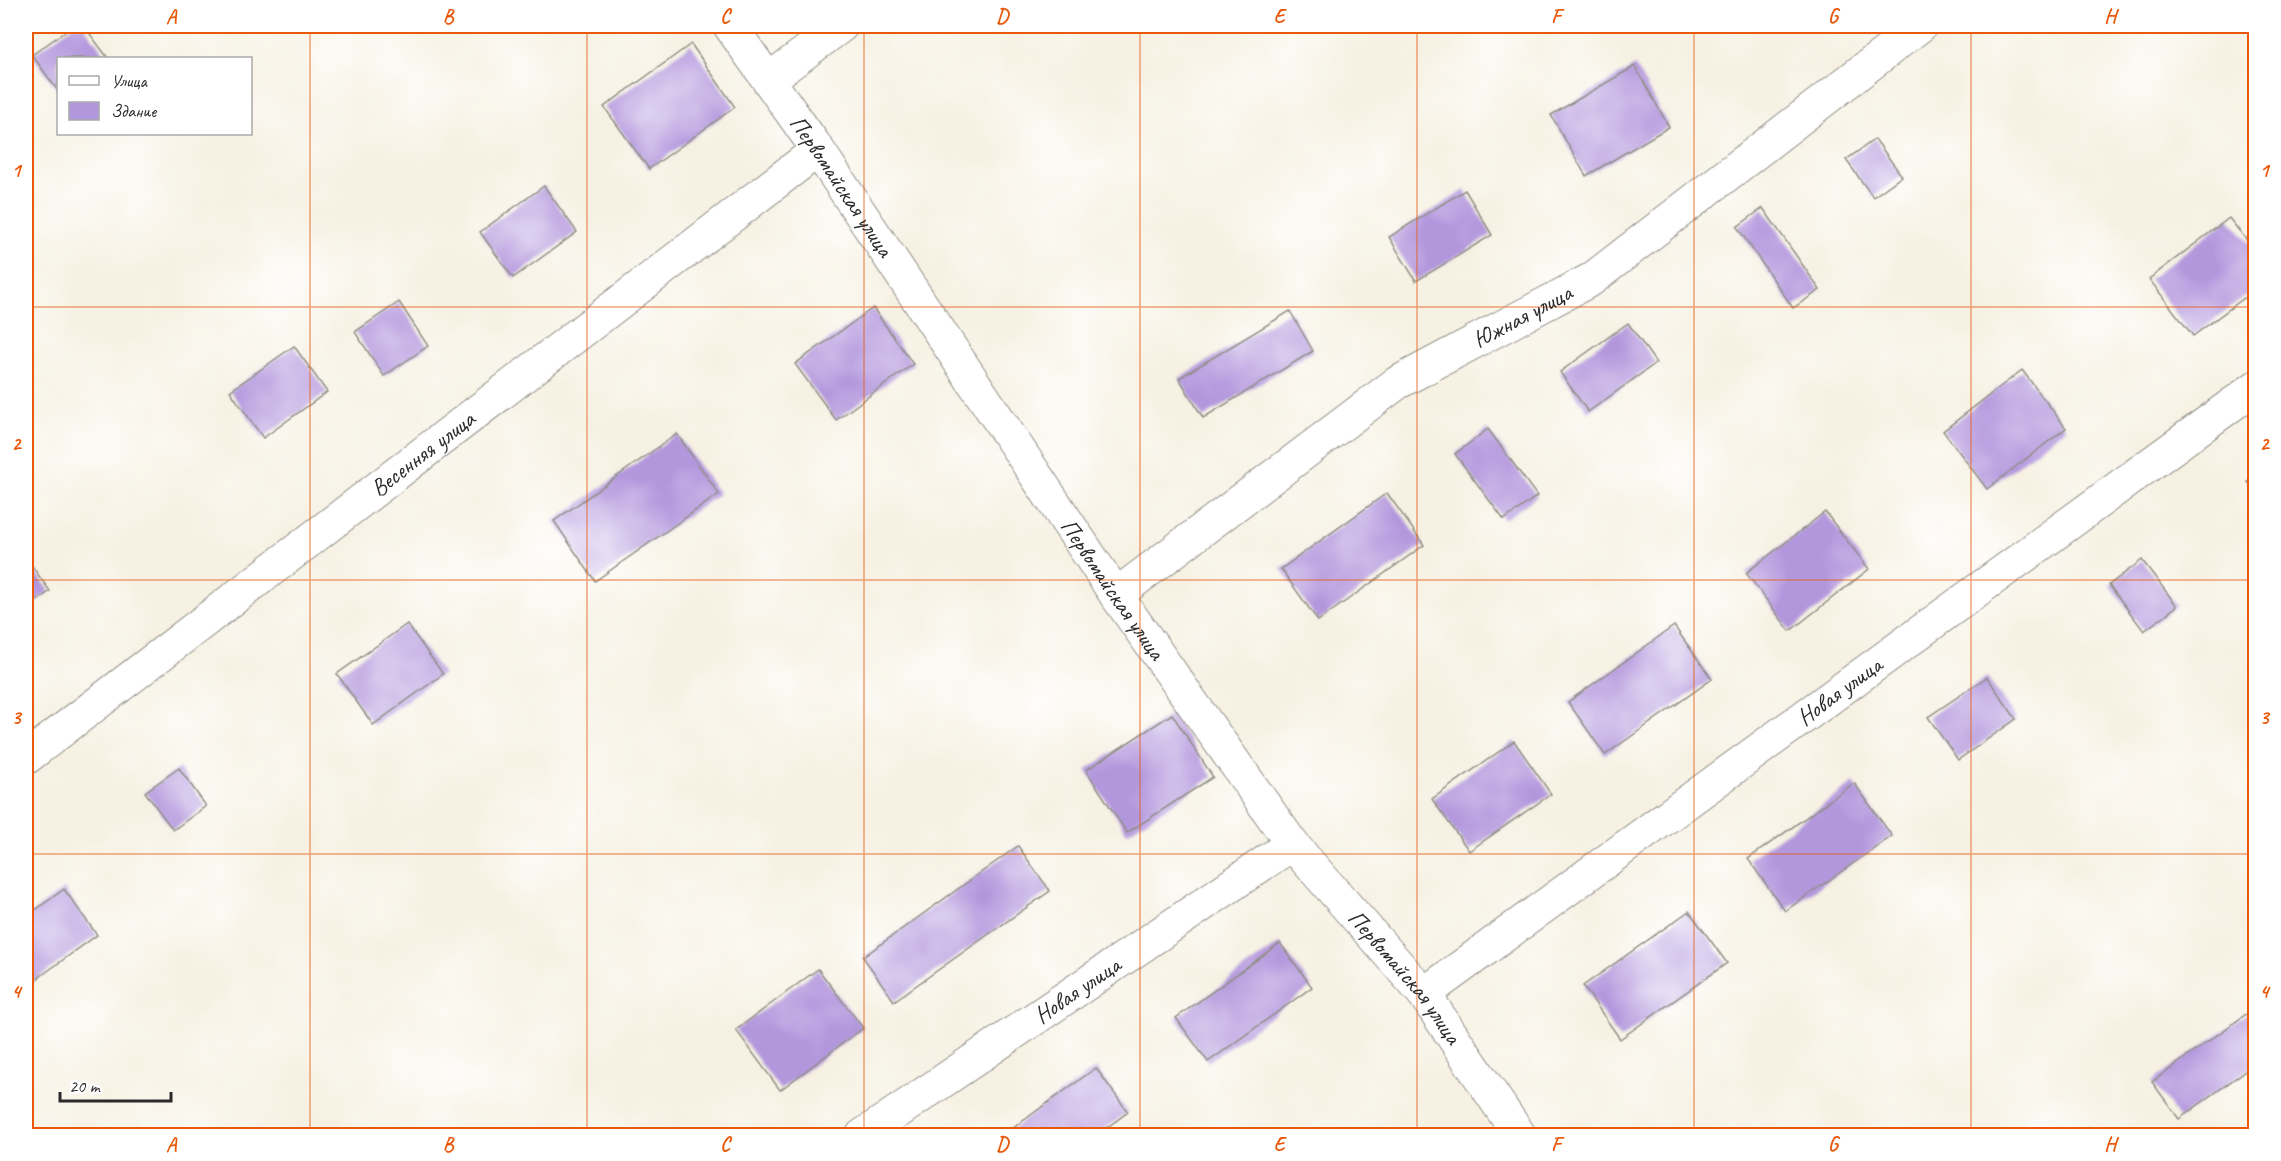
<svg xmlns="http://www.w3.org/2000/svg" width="2281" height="1161" font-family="Caveat,sans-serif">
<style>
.building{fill:#b397dd}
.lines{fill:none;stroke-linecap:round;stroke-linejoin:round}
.minor-casing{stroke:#908e86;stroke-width:35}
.minor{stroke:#fff;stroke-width:33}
.grid{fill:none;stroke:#e8590c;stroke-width:1.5;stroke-opacity:0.55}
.labels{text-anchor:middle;stroke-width:4.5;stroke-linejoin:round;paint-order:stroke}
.street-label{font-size:24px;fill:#2b2b2b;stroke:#fff}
.neatline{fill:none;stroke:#e8590c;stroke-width:2}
.grid-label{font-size:20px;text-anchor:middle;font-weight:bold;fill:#e8590c}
</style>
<rect width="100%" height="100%" fill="#fff"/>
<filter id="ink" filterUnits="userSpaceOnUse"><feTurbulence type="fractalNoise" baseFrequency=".0167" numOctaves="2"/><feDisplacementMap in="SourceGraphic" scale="12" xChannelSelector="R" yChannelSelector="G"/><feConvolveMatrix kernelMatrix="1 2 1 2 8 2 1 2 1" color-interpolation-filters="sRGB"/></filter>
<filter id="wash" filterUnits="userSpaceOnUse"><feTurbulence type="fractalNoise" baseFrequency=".008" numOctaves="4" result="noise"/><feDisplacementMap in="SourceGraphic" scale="24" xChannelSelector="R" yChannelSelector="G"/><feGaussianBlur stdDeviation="1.35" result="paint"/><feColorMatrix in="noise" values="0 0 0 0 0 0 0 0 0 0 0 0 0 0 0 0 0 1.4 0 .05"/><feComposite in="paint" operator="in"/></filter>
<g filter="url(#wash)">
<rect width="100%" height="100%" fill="#f6f1e2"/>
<g id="blocks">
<!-- building -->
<g class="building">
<path d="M73 26H84L108 58H58V91L32 55Z"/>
<path d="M691 44 735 107 649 169 604 107Z"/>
<path d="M1635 66 1669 127 1586 176 1551 115Z"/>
<path d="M1875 139 1902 176 1873 197 1846 160Z"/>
<path d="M544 186 577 232 513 278 480 232Z"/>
<path d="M1465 190 1492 235 1416 281 1389 237Z"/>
<path d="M1763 208 1820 290 1793 308 1737 227Z"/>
<path d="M2229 218 2256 252V289L2193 336 2149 279Z"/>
<path d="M399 302 428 346 384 376 355 332Z"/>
<path d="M873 308 913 364 836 420 795 364Z"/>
<path d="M1290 311 1313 351 1203 418 1179 378Z"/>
<path d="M1628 323 1656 363 1588 412 1560 372Z"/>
<path d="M294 346 327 392 263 438 230 391Z"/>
<path d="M2022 370 2066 428 1987 489 1943 431Z"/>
<path d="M1488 429 1537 496 1504 520 1455 454Z"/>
<path d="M677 434 719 494 595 581 554 521Z"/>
<path d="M2256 476V491L2248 482Z"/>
<path d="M1387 493 1424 545 1318 621 1281 569Z"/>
<path d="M1825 512 1869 569 1790 631 1746 573Z"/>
<path d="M26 558 50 591 26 609Z"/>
<path d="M2142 560 2177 606 2144 631 2109 585Z"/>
<path d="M407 624 443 674 373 725 337 674Z"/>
<path d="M1674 626 1712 679 1605 755 1568 702Z"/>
<path d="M1987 677 2016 719 1958 760 1928 717Z"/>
<path d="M1172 714 1213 777 1127 833 1086 770Z"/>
<path d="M1514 741 1551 794 1469 851 1432 799Z"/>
<path d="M179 768 206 806 173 830 145 792Z"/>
<path d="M1854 783 1892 836 1785 911 1748 859Z"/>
<path d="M1018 846 1050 891 894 1001 863 957Z"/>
<path d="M64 889 97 935 34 981 26 970V917Z"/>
<path d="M1689 911 1727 963 1620 1039 1583 986Z"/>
<path d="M1280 943 1312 987 1208 1062 1176 1018Z"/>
<path d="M818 969 863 1028 780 1090 736 1030Z"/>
<path d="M2256 1007V1063L2179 1119 2152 1082Z"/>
<path d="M1096 1068 1128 1112 1095 1136H1002Z"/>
<path d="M2089 1127 2095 1136H2078Z"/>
</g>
</g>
</g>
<g filter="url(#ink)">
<use href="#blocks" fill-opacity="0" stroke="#908e86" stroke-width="1.5"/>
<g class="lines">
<defs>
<g id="minor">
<path id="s1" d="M730 26 818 150 1116 595 1292 844 1424 994 1520 1136"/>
<path d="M768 80 841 26"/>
<path id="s2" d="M1116 595 1397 383 1592 279 1920 26"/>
<path id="s3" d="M26 758 818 150"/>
<path id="s4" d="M1424 994 2256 387"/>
<path id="s5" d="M862 1136 1292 844"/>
</g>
</defs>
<!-- minor casing -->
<use href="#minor" class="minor-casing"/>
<!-- minor -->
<use href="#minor" class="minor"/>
</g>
</g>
<!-- grid -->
<path class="grid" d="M310 26V1136M587 26V1136M864 26V1136M1140 26V1136M1417 26V1136M1694 26V1136M1971 26V1136M26 307H2256M26 580H2256M26 854H2256"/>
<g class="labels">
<!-- street labels -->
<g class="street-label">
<text dy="8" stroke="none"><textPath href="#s1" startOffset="195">Первомайская улица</textPath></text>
<text dy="8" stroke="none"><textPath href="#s2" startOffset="494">Южная улица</textPath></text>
<text dy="8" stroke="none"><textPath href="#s3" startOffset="500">Весенняя улица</textPath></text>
<text dy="8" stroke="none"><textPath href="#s1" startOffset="681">Первомайская улица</textPath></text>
<text dy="8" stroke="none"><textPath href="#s4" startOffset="514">Новая улица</textPath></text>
<text dy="8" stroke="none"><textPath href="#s1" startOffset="1167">Первомайская улица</textPath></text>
<text dy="8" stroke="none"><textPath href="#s5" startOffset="260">Новая улица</textPath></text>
</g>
</g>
<!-- margin -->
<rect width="2281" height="1161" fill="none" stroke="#fff" stroke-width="66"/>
<!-- legend -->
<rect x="57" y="57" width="195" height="78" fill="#ffffff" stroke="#aaaaaa" stroke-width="1.5"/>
<rect x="69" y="76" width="30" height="9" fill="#ffffff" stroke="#aaaaaa" stroke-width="1.5"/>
<text x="111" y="87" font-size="18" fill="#2b2b2b">Улица</text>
<rect x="69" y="102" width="30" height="18" fill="#b397dd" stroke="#aaaaaa" stroke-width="1.5"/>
<text x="111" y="117" font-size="18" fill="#2b2b2b">Здание</text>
<!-- scale -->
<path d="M60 1092v9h111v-9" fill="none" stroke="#2b2b2b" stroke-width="3"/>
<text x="69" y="1092" font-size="18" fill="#2b2b2b" stroke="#ffffff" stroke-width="4.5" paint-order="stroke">20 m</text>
<rect x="33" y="33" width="2215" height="1095" class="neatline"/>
<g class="grid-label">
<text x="171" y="23">A</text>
<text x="448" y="23">B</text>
<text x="725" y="23">C</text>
<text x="1002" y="23">D</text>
<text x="1279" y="23">E</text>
<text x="1556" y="23">F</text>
<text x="1833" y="23">G</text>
<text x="2110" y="23">H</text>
<text x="16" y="177">1</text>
<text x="2264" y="177">1</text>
<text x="16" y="450">2</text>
<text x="2264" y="450">2</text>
<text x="16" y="724">3</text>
<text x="2264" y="724">3</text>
<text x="16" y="998">4</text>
<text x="2264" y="998">4</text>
<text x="171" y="1151">A</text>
<text x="448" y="1151">B</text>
<text x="725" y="1151">C</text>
<text x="1002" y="1151">D</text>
<text x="1279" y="1151">E</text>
<text x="1556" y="1151">F</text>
<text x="1833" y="1151">G</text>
<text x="2110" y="1151">H</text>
</g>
</svg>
